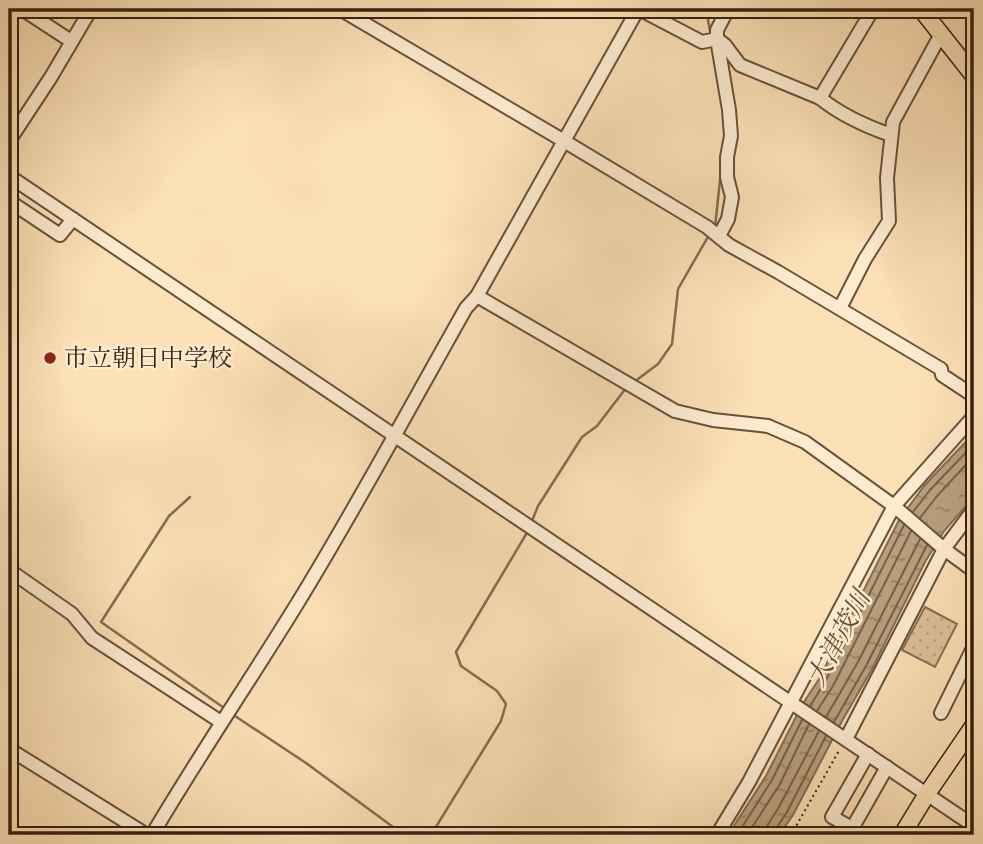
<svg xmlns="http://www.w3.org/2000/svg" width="983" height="844" font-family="'IM FELL DW Pica','Noto Serif JP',serif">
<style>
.grass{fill:url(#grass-dots);stroke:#897055;stroke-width:2}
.water{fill:url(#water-ripples);stroke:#856d52;stroke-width:2}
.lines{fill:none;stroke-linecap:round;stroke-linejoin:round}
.shore{stroke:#786047;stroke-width:2}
.stream{stroke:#856d52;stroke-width:2.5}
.minor-casing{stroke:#68513a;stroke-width:16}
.major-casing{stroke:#372110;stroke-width:19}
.path{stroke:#372110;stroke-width:2;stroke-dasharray:2 3.5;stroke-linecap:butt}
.minor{stroke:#fdebd0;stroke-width:12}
.major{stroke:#fce0b6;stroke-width:16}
.wall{fill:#877258;stroke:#372110;stroke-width:2}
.building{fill:#9d8466;stroke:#372110;stroke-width:2}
.poi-dot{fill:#8f2418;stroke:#fdebd0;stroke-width:2.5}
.labels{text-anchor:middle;stroke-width:5;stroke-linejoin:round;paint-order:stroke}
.poi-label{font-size:24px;fill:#372110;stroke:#fdebd0;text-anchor:start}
.water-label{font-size:26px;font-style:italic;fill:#644d36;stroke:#fdebd0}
</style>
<defs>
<pattern id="grass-dots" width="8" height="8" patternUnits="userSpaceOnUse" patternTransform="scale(1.75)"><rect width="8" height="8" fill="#dbc09a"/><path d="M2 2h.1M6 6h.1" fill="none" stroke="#bda584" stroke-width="1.8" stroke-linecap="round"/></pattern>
<pattern id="water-ripples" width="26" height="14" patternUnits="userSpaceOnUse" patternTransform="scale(1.75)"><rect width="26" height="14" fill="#b99f7e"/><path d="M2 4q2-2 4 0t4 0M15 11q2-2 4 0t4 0" fill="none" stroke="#978166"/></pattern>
</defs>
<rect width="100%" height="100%" fill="#fce0b6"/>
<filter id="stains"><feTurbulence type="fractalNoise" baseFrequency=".00286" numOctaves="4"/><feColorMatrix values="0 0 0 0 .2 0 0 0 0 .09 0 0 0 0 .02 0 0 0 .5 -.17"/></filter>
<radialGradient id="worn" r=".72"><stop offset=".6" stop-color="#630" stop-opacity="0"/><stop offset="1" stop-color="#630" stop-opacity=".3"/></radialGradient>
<!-- grass -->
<path class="grass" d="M925 607 957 624 935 667 902 650Z"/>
<!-- water -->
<path class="water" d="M974 433V497L944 531 925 562 872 669 842 721 793 815 779 835H728L766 776 802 705 819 679 899 520 924 486Z"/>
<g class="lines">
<!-- shore -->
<g class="shore">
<path d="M913 512 930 490 974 444"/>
<path d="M920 518 937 496 974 456"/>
<path d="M810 706 825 682 904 525"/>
<path d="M817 711 833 686 911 531"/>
<path d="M826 717 858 662 920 539"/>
<path d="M834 722 866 666 927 545"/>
<path d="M737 835 772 780 802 720"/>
<path d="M747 835 780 784 809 724"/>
<path d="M765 835 767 826 779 807 819 731"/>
<path d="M774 835 775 830 787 812 826 736"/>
</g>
<!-- stream -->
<g class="stream">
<path d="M706 9 711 36"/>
<path d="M715 227 721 171"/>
<path d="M634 382 658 364 672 344 678 289 709 235"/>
<path d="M190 497 169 516 101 622 227 710"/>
<path d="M532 521 538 506 582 437 597 426 626 388"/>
<path d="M232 714 306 763 404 835"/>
<path d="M431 835 501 721 506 704 497 691 461 666 456 652 528 531"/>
</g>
<defs>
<g id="minor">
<path d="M22 9 71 41"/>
<path d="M340 9 564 141 707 227 729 245 778 272 941 369 942 375 974 396"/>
<path d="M639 9 702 42 717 39 725 45 740 65 820 98 873 9"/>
<path d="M820 98C841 115 865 126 891 135"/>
<path d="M9 141 51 77 91 9"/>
<path d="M9 176 974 826"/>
<path d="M9 201 60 235 73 219"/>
<path d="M719 236 728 219 732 197 727 177V157L731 136 729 110 717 39V30L728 9"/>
<path d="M477 296 675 411 713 420 768 426 805 442 894 506 944 549 974 571"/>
<path d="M840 308 865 259 889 221 887 178 893 122 941 34"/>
<path d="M9 570 72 614 92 638 221 722"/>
<path d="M941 713 974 646"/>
<path d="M846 739 944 549 974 509"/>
<path d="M9 749 147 835"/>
<path d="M852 828 832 817 868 754"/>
<path d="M849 834 887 767"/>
<path d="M152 835C198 757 249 682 297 604 356 508 410 407 466 308L477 296 638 9"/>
<path d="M717 835 749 782 894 506 974 416"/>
</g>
<g id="major">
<path d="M921 9 974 76"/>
<path d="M902 835 927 794 974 725"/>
</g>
</defs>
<!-- minor casing -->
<use href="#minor" class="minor-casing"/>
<!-- major casing -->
<use href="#major" class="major-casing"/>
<!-- path -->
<path class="path" d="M791 835 840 749"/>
<!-- minor -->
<use href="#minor" class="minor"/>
<!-- major -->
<use href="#major" class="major"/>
</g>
<!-- wall -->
<path class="wall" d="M974 772V797L970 794 966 784Z"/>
<!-- building -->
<path class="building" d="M974 772V789L966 784Z"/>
<!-- markers -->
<circle class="poi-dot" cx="50" cy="358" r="7"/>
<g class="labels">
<!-- poi labels -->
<g class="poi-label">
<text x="64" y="366">市立朝日中学校</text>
</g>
<!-- water labels -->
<g class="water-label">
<text transform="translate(838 638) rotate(-62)" y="9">大津茂川</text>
</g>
</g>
<!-- margin -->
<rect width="983" height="844" fill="none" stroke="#fce0b6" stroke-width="35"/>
<rect x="10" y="10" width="962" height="823" fill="none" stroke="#372110" stroke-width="3.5"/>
<rect x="18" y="18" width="948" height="809" fill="none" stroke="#372110" stroke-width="2"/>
<rect width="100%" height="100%" filter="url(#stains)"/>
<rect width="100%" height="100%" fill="url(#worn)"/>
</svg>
